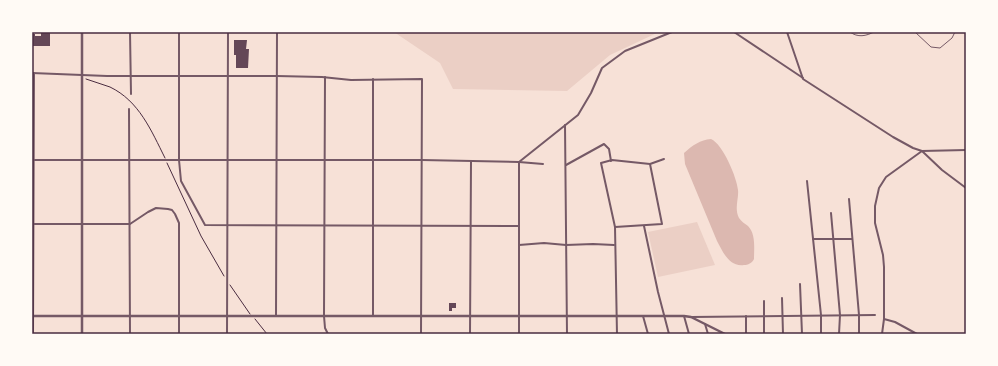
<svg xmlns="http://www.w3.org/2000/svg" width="998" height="366" font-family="'Zilla Slab',serif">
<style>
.green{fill:#ebcfc5}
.water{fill:#dcb8b0}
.building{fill:#644757}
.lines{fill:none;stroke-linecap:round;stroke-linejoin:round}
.path{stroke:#4a2c40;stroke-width:1}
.service{stroke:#755966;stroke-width:1}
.minor{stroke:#755966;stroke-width:2}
.tertiary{stroke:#755966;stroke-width:2.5}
.neatline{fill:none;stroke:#4a2c40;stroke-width:1.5}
</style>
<rect width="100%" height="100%" fill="#f7e1d7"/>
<!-- green -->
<g class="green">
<path d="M394 32H659L610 55 567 91 453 89 440 63Z"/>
<path d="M697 222 715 265 658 277 648 232Z"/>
</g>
<!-- water -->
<path class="water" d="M711 139C723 144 737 178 738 190 739 199 734 208 739 218 741 221 745 224 748 226 756 234 754 249 754 259 752 263 748 265 744 265 729 267 723 252 717 241L685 164 684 153C693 145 700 140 711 139Z"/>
<!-- building -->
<g class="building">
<path d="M41 32H50V46H32V34H35V36H41Z"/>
<path d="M234 40H247L246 49H249L248 68H236V55H234Z"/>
<path d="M449 303H456V308H452V311H449Z"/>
</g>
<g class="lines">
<!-- path -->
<g class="path">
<path d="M86 79C94 82 102 84 110 87 139 101 151 130 165 158"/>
<path d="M167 163 201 236 224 276"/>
<path d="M230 285 250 314"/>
<path d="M255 319 267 334"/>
</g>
<!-- service -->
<g class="service">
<path d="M850 32C858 38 866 36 874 32"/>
<path d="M915 32 931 47 940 48 952 38 955 32"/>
</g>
<!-- minor -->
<g class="minor">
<path d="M130 32 131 94"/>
<path d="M179 32V160L181 181 205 225 519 226"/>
<path d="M734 32 803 78"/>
<path d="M787 32 803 79 893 137 913 148 922 151 942 170 966 188"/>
<path d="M32 73 107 76H277L322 77 351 80 422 79 421 334"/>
<path d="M325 77 324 316 325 328 328 334"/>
<path d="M373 79V316"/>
<path d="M129 109 130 334"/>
<path d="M565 125 567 334"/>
<path d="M32 160H422L519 162 543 164"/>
<path d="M566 165 604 144 609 149 611 161"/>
<path d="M807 181 821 315V334"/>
<path d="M849 199 859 315V334"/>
<path d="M831 213 840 315 839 334"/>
<path d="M32 224H130L148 212 156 208 168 209 172 210 175 214 179 223V334"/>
<path d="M644 226 658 292 669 334"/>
<path d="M615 227 662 224 650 164"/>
<path d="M813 239H852"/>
<path d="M519 245 544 243 566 245 593 244 614 245"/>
<path d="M800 284 802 334"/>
<path d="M782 298 783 334"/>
<path d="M764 301V334"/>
<path d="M276 316 277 32"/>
<path d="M643 316 648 334"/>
<path d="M684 316 689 334"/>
<path d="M746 316V334"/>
<path d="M691 317 875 315"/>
<path d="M884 319 895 322 917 334"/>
<path d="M705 324 708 334"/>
<path d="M33 334 34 73"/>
<path d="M227 334 228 32"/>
<path d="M470 334 471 162"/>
<path d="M519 334V162L578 115 591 93 602 68 625 51 672 32"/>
<path d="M617 334 615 227 601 163 612 160 650 164 664 159"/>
<path d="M882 334 884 319V267L883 255 875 223V206L879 188 886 177 922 151 966 150"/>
</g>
<!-- tertiary -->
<g class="tertiary">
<path d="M82 32V334"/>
<path d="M32 316H684L691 317 725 334"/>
</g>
</g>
<!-- border -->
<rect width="998" height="366" fill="none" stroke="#fffaf5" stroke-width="66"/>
<rect x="33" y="33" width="932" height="300" class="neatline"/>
</svg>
